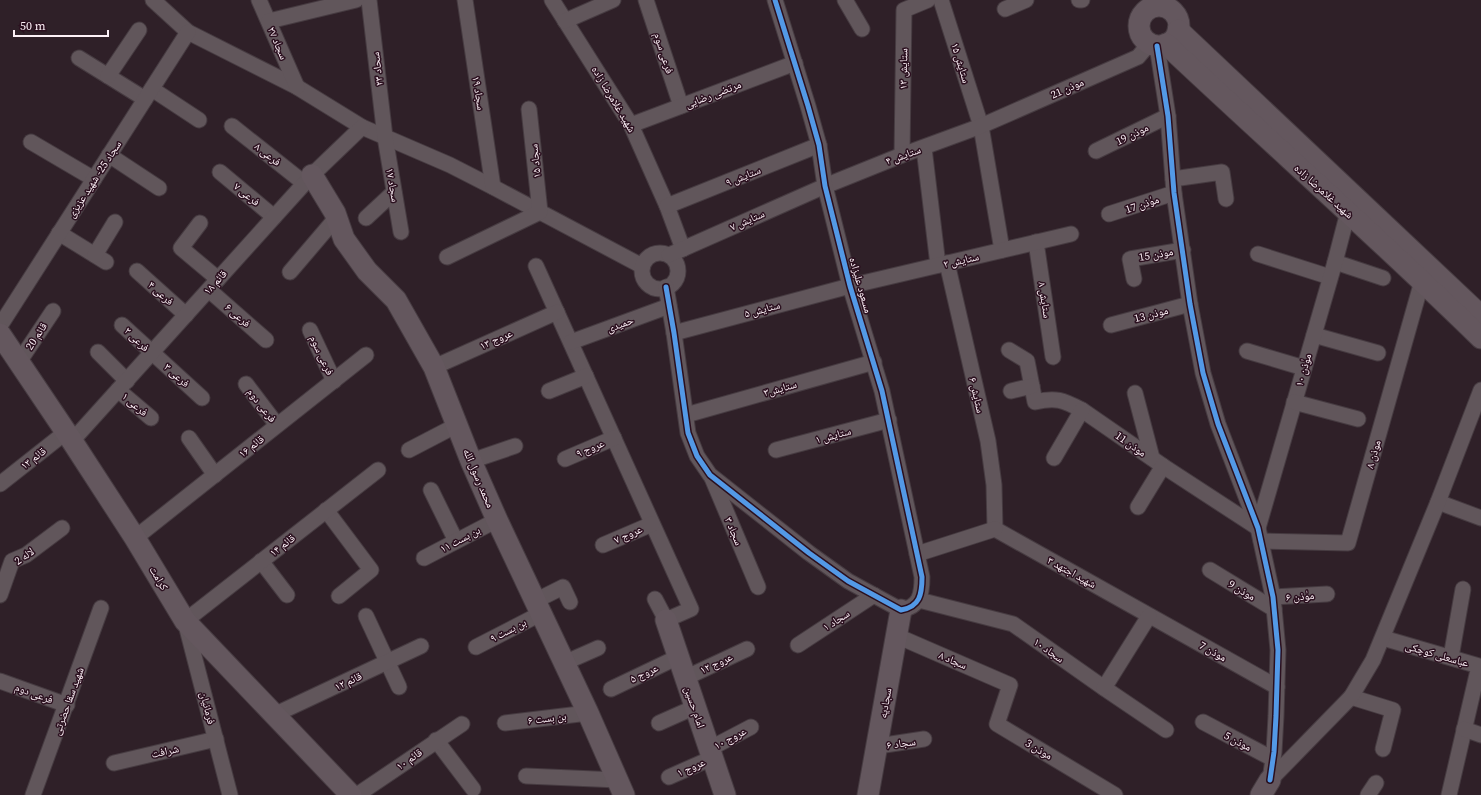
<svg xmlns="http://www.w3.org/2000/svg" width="1481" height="795" font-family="'Source Serif 4','Noto Naskh Arabic',serif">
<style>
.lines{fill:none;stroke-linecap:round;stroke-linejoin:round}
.street-casing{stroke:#463b41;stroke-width:17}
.secondary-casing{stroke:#463b41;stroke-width:23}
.street{stroke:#61565b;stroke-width:15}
.secondary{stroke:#64575e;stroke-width:21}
.cycleway-casing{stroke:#2b101f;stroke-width:8}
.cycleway{stroke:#5399e6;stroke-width:5}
.labels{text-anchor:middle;stroke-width:3;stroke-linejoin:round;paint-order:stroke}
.street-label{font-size:11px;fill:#fdf1f7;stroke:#2b101f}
</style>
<rect width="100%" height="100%" fill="#2f2028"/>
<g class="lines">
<defs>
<g id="street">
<path d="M153 0 188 32 297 87 362 127 450 165 493 187 642 266"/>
<path d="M259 0 297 87"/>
<path d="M369 0 385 137 401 232"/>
<path d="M465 0 493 187"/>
<path d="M552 0 631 125 667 206 683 249"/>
<path d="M646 0 681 106"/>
<path d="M845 0 862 29"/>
<path d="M941 0 981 126 1002 250"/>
<path d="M1079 0H1082"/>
<path d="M1156 0V6"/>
<path d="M1005 9 1026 0"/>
<path d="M269 21 356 0"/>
<path d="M565 21 613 0"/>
<path d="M1157 46 1168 116 1174 193 1190 304 1203 373 1218 424 1258 528 1273 597 1278 650 1276 716 1274 752 1270 780"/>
<path d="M79 58 145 99"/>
<path d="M108 76 139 30"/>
<path d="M152 89 199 120"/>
<path d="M631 125 795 63"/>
<path d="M232 126 304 183"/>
<path d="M31 142 94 179"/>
<path d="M924 148 938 265"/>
<path d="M1096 151 1168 116"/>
<path d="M109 155 159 188"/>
<path d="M902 155 904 10 928 0"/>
<path d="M220 172 274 217"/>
<path d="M1173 179 1222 172 1226 199"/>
<path d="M667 206 819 145"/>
<path d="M1109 214 1174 193"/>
<path d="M366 218 394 192"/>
<path d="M200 223 181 248 218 279"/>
<path d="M59 233 106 262"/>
<path d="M1036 242 1053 357"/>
<circle cx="660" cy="271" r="18"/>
<path d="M1258 254 1330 277"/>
<path d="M95 255 115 222"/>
<path d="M669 255 825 186 902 155 981 126 1138 57 1149 44"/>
<path d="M447 257 540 212 529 109"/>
<path d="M1335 262 1383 278"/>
<path d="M947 263 988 441 994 485 995 529"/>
<path d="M536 266 691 609 666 620 655 599"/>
<path d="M137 271 186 315"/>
<path d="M290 272 336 218"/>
<path d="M1134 279 1130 259 1183 250"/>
<path d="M666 287 674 333 688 433 697 456 710 475 809 553 848 581 901 610C920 607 922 594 922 577L882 391 850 286 825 186 819 145 808 106 775 0"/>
<path d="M209 290 266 340"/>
<path d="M122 325 202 398"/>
<path d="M1111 325 1190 304"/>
<path d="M0 326 188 32"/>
<path d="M310 330 334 381"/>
<path d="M674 333 850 286 1071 234"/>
<path d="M1314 335 1378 353"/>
<path d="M571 342 669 306"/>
<path d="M1009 350 1027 361 1035 402C1056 397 1063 400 1082 410L1163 466 1258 528 1335 262 1348 212"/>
<path d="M1247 351 1304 368"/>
<path d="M98 352 127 381"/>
<path d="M19 362 53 311"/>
<path d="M434 367 557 312"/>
<path d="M246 384 277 425"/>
<path d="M118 390 151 418"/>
<path d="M549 391 586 376"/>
<path d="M1011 391 1032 386"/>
<path d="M1135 393 1152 458"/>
<path d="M1294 402 1358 419"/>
<path d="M686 415 874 362"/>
<path d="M189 438 215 475"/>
<path d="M72 441 312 175 362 127"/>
<path d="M409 450 457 425"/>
<path d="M776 450 889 420"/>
<path d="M1054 458 1082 410"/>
<path d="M565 459 614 438"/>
<path d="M471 461 515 446"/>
<path d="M712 478 758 587"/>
<path d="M0 484 66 432"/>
<path d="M431 490 456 541"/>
<path d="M1438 502 1481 518"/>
<path d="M1138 507 1163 466"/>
<path d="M326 510 371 570 339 596"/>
<path d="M995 529 1277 687"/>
<path d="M135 538 366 355"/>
<path d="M1261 541 1348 543 1422 281"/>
<path d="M603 545 652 524"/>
<path d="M917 554 995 529"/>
<path d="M424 558 497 520"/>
<path d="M261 561 287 595"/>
<path d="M1210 570 1274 609"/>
<path d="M0 595 12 561 26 555 62 528"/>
<path d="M1273 597 1327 594"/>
<path d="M919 600 1013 624 1104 688 1166 730"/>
<path d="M535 601 563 587 570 602"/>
<path d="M366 616 399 687"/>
<path d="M897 636 1010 685 997 724 1115 795"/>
<path d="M1383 638 1479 666 1449 795"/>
<path d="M798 645 874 595"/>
<path d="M476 647 540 614"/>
<path d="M1451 657 1463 589"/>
<path d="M564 663 598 648"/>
<path d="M685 678 747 649"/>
<path d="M0 681 67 705"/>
<path d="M1104 688 1149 616"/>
<path d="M611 689 678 657"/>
<path d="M1351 697 1393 710 1383 749"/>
<path d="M274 715 421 646"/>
<path d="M1203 722 1273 759"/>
<path d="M505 723 588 713"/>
<path d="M659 723 695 707"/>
<path d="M1464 729 1481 735"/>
<path d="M436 740 473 789"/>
<path d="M878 746 924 739"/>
<path d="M709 749 751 727"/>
<path d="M114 763 216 739"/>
<path d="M526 776 618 780"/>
<path d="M669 777 712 758"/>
<path d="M1270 780 1351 697 1373 660 1438 502 1481 390"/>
<path d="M33 795 101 608"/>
<path d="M230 795 185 621 378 470"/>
<path d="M357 795 462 724"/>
<path d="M1368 795 1376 783"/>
</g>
<g id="secondary">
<circle cx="1159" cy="26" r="20"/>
<path d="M1178 30 1481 316"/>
<path d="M1166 44C1271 143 1379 238 1481 338"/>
<path d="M312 175 335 213 344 239 367 271 396 300 434 367 471 461 497 520 588 713 624 795"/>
<path d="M0 334 72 441 135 538 185 621 351 795"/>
<path d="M666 620 725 795"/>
<path d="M868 795 901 610"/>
<path d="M1261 795 1270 780"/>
</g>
</defs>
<!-- street casing -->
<use href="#street" class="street-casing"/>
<!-- secondary casing -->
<use href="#secondary" class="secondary-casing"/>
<!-- street -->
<use href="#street" class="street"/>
<!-- secondary -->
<use href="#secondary" class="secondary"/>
<defs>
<g id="cycleway">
<path d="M1157 46 1168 116 1174 193 1190 304 1203 373 1218 424 1258 528 1273 597 1278 650 1276 716 1274 752 1270 780"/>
<path d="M666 287 674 333 688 433 697 456 710 475 809 553 848 581 901 610C920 607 922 594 922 577L882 391 850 286 825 186 819 145 808 106 775 0"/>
</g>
</defs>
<!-- cycleway casing -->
<use href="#cycleway" class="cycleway-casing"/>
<!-- cycleway -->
<use href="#cycleway" class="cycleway"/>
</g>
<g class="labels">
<!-- street labels -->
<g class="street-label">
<text transform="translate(278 43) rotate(67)" y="4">سجاد ۲۷</text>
<text transform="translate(664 53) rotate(72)" y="4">فرعی سوم</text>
<text transform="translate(961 63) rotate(73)" y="4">ستایش ۱۵</text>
<text transform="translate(377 69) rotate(-97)" y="4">سحاد ۲۳</text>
<text transform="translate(903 69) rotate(-89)" y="4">ستایش ۱۳</text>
<text transform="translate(1067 88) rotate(-24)" y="4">موذن 21</text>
<text transform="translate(479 93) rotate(81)" y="4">سجاد ۱۹</text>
<text transform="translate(713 94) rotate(-21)" y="4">مرتضی رضایی</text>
<text transform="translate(614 99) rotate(59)" y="4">شهید غلامرضا زاده</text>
<text transform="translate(1132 134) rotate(-26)" y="4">موذن 19</text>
<text transform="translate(268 154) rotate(38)" y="4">فرعی ۸</text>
<text transform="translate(903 155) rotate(-20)" y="4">ستایش ۴</text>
<text transform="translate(535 161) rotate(-96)" y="4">سجاد ۱۵</text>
<text transform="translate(743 176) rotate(-22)" y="4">ستایش ۹</text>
<text transform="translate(94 179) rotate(-57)" y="4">سجاد 25- شهید عزیزی</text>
<text transform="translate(393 185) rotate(80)" y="4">سجاد ۱۷</text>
<text transform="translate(1324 191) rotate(42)" y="4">شهید غلامرضا زاده</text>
<text transform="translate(247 194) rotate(39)" y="4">فرعی ۷</text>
<text transform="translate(1142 204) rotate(-18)" y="4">موٰذن 17</text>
<text transform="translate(747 220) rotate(-24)" y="4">ستایش ۷</text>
<text transform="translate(1156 254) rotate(-10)" y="4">موذن 15</text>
<text transform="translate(961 260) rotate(-13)" y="4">ستایش ۲</text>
<text transform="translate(215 282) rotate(-48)" y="4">قائم ۱۸</text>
<text transform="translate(861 285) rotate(74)" y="4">مسعود علیزاده</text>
<text transform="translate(161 293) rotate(42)" y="4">فرعی ۴</text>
<text transform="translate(1045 300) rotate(81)" y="4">ستایش ۸</text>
<text transform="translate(762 309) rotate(-15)" y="4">ستایش ۵</text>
<text transform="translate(1151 314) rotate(-15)" y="4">موذن 13</text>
<text transform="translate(238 315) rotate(41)" y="4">فرعی ۶</text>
<text transform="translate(620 324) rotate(-20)" y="4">حمیدی</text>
<text transform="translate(36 336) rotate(-57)" y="4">قائم 20</text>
<text transform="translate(137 339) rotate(44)" y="4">فرعی ۲</text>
<text transform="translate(496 339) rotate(-24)" y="4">عروج ۱۳</text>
<text transform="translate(322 355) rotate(65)" y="4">فرعی سوم</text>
<text transform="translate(1303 370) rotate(-74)" y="4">موٰذن ۱۰</text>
<text transform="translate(177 375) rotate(42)" y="4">فرعی ۳</text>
<text transform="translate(780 388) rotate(-16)" y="4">ستایش۳</text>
<text transform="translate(977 395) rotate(77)" y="4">ستایش ۶</text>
<text transform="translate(135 404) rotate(40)" y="4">فرعی ۱</text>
<text transform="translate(262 405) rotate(52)" y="4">فرعی دوم</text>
<text transform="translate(833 435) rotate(-15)" y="4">ستایش ۱</text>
<text transform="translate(1131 444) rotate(35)" y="4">موذن 11</text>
<text transform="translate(251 446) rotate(-38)" y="4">قائم ۱۶</text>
<text transform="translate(590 448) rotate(-23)" y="4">عروج ۹</text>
<text transform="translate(1373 454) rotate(-74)" y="4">موذن ۸</text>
<text transform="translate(33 458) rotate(-38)" y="4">قائم ۱۳</text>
<text transform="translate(479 478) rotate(67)" y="4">محمد رسول الله</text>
<text transform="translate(734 531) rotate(67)" y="4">سجاد ۳</text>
<text transform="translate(628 534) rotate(-24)" y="4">عروج ۷</text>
<text transform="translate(460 539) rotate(-28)" y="4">بن بست ۱۱</text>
<text transform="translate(282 545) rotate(-38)" y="4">قائم ۱۴</text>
<text transform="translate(24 556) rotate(-35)" y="4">لاله 2</text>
<text transform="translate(1072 572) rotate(29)" y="4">شهید اجتهد ۳</text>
<text transform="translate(159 578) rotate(59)" y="4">کرامت</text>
<text transform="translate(1242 590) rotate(31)" y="4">موذن 9</text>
<text transform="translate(1300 596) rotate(-4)" y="4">موٰذن ۶</text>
<text transform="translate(836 620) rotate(-33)" y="4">سجاد ۱</text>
<text transform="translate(508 630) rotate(-27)" y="4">بن بست ۹</text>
<text transform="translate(1049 650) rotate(35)" y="4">سجاد ۱۰</text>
<text transform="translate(1213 651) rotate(29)" y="4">موذن 7</text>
<text transform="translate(1437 654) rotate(16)" y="4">عباسعلی کوچکی</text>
<text transform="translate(953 660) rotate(23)" y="4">سجاد ۸</text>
<text transform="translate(716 663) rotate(-25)" y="4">عروج ۱۲</text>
<text transform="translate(644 673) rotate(-25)" y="4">عروج ۵</text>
<text transform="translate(348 681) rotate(-25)" y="4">قائم ۱۲</text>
<text transform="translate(34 693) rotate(20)" y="4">فرعی دوم</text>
<text transform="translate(68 701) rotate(-70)" y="4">شهید سقا حضرتی</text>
<text transform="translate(885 703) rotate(-80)" y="4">سجادیه</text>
<text transform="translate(695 707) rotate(71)" y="4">امام حسین</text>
<text transform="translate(208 708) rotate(76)" y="4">فرمانیان</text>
<text transform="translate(547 718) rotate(-7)" y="4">بن بست ۶</text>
<text transform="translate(730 738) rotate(-28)" y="4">عروج ۱۰</text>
<text transform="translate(1238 741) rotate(28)" y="4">موذن 5</text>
<text transform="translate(901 743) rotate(-8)" y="4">سجاد ۶</text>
<text transform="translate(1039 749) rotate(31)" y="4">موذن 3</text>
<text transform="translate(165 751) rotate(-13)" y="4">شرافت</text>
<text transform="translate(409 759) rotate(-35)" y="4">قائم ۱۰</text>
<text transform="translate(691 767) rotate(-24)" y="4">عروج ۱</text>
</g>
</g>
<!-- scale -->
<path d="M14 30v6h94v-6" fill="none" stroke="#fdf1f7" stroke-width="2"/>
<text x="20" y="30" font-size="12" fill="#fdf1f7" stroke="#2b101f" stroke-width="3" paint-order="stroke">50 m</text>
</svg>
